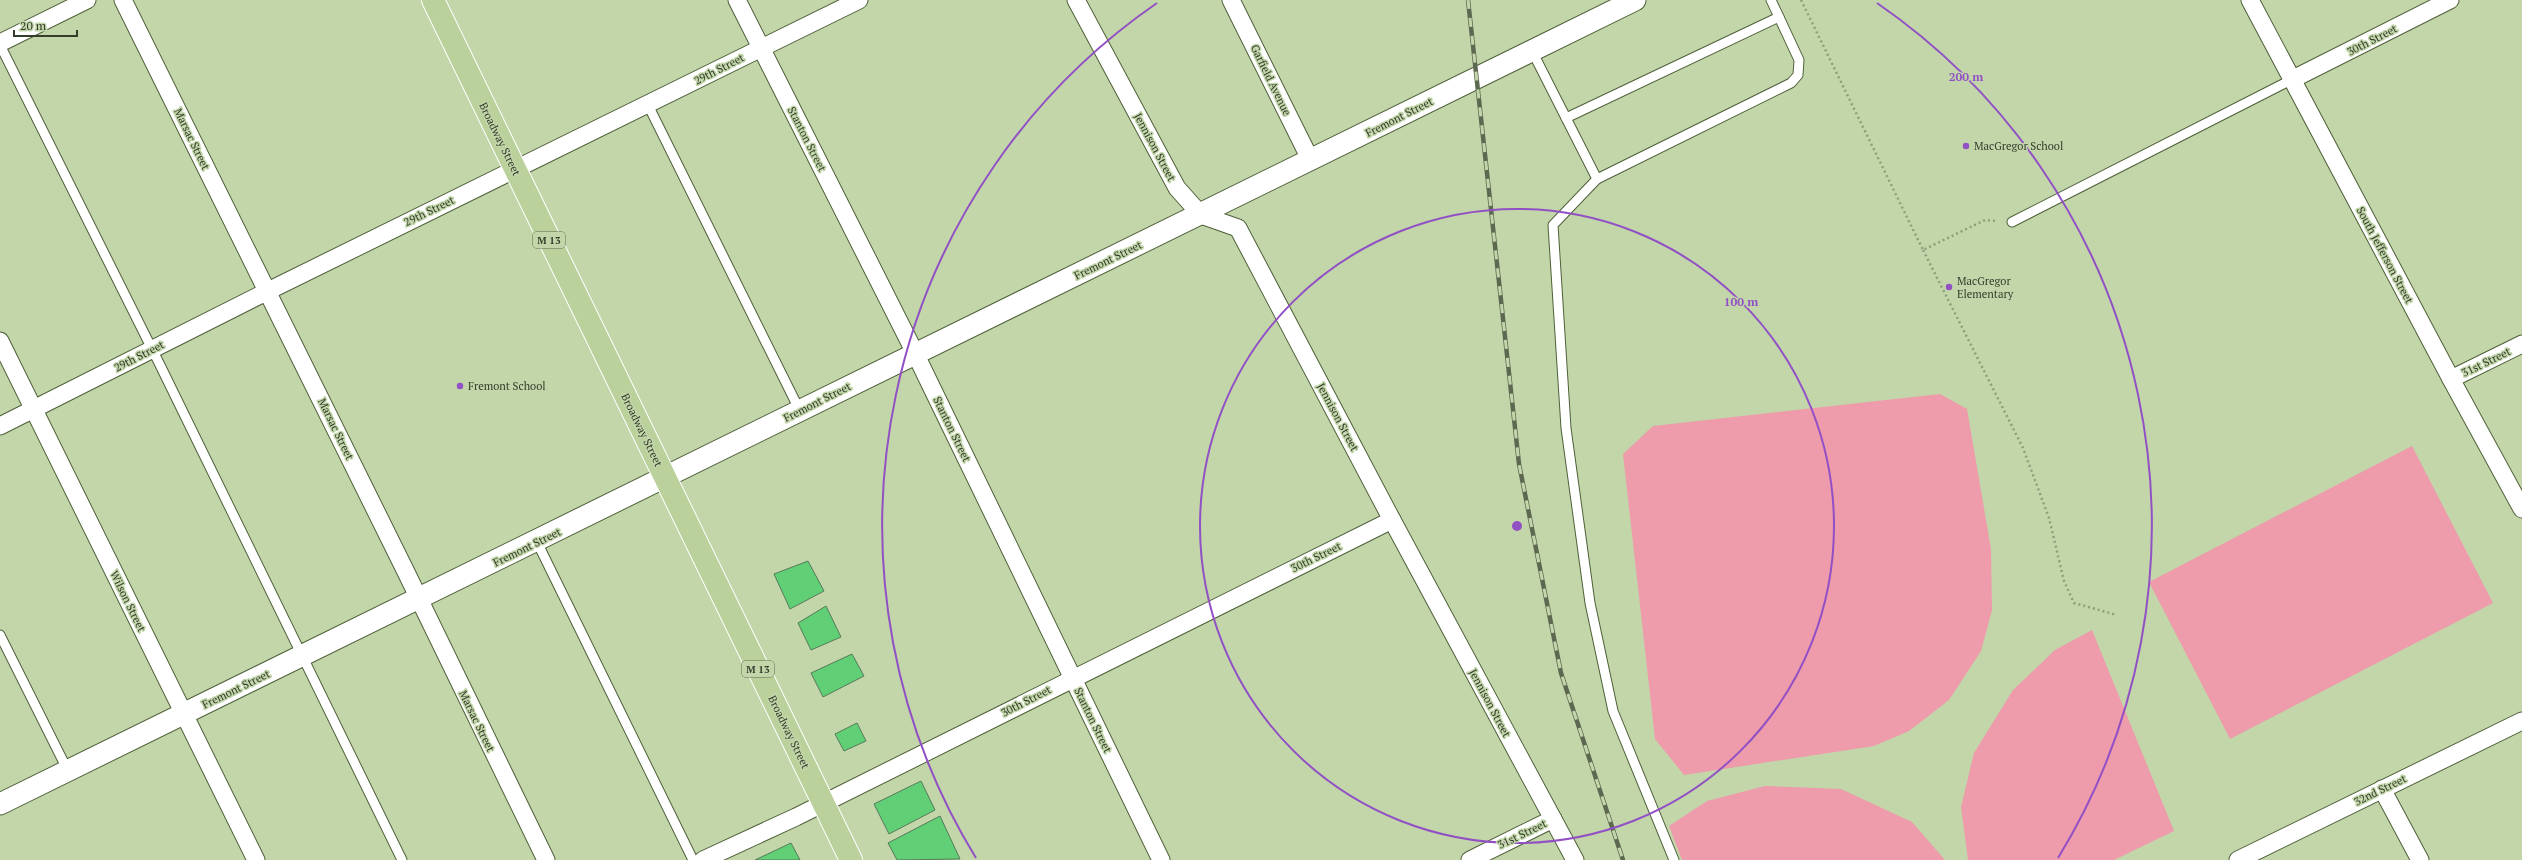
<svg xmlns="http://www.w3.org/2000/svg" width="2522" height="860" font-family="'PT Serif',serif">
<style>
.green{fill:#ee9bab}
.building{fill:#60cf75;stroke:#567a5a}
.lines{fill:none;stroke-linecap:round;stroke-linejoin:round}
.service-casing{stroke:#4f6039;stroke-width:11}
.minor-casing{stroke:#4f6039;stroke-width:19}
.tertiary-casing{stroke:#4f6039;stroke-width:23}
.primary-casing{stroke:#fff;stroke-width:24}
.path{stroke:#8e9e7c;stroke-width:2.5;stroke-dasharray:2 3;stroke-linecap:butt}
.service{stroke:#fff;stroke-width:9}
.minor{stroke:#fff;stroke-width:17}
.tertiary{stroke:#fff;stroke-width:21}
.primary{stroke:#bbd19b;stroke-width:22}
.rail-casing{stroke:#5d6850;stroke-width:4.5}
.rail{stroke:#c2d6aa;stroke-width:3;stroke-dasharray:9;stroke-linecap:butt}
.ring{fill:none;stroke:#9250c5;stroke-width:2}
.poi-dot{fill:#9250c5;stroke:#c2d6aa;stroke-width:1.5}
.labels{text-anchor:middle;stroke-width:3;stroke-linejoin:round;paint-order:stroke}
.shield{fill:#c2d6aa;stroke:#5f6a51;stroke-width:1}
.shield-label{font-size:10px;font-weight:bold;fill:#343c2b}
.street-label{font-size:11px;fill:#343c2b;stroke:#c2d6aa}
.poi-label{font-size:11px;fill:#343c2b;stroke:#c2d6aa;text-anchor:start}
.centre{fill:#9250c5;stroke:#c2d6aa;stroke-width:2}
.ring-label{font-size:12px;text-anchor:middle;font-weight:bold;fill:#9250c5;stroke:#c2d6aa;stroke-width:3;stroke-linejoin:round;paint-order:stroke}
</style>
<rect width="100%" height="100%" fill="#c2d6aa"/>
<!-- green -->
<g class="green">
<path d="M1940 394 1967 409 1991 549 1992 610 1981 651 1949 700 1909 731 1874 746 1684 775 1655 739 1623 454 1653 426Z"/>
<path d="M2412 446 2493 603 2230 739 2149 582Z"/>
<path d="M2092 630 2174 831 2114 860H1968L1961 807 1974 753 2013 690 2055 650Z"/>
<path d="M1765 786 1841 789 1912 822 1945 860H1682L1669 826 1707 801Z"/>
</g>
<!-- building -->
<g class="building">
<path d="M808 561 824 591 790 609 774 574Z"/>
<path d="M826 606 841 637 811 650 798 623Z"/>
<path d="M852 654 864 676 823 697 811 673Z"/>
<path d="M857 723 866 741 844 751 835 734Z"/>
<path d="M921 781 935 810 889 834 874 804Z"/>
<path d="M940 816 960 859 897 860 888 843Z"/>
<path d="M791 843 800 860H755Z"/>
</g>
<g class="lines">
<defs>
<g id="service">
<path d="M0 45 161 367 402 860"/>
<path d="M1532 51 1597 179 1791 83 1798 75 1799 60 1771 0"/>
<path d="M648 105 800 411"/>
<path d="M1566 118 1779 17"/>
<path d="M1597 179 1553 225 1566 428 1590 603 1613 711 1674 860"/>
<path d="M2012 222 2293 79"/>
<path d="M537 542 693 860"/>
<path d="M0 635 68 771"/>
</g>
<g id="minor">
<path d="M123 0 406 572 546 860"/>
<path d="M737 0 915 353 1161 860"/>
<path d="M1076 0 1177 188 1201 215 1238 228 1392 520 1575 860"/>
<path d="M1231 0 1311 161"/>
<path d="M2250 0 2451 379 2522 509"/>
<path d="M0 43 87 0"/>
<path d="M2293 79 2450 0"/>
<path d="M0 341 256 860"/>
<path d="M2451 379 2522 344"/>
<path d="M0 426 268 291 859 0"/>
<path d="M2382 789 2420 860"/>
<path d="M703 860 796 817 1392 520"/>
<path d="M1470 860 1553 819"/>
<path d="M2238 860 2522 721"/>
</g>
<path id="tertiary" d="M0 804 1635 0"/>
<path id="primary" d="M433 0 851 860"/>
</defs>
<!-- service casing -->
<use href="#service" class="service-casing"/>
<!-- minor casing -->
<use href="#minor" class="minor-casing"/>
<!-- tertiary casing -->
<use href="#tertiary" class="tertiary-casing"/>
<!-- primary casing -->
<use href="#primary" class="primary-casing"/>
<!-- path -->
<g class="path">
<path d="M1801 0 1923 250 1985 220 1997 221"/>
<path d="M1923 250 2023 448 2049 518 2064 581 2074 603 2117 615"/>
</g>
<!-- service -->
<use href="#service" class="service"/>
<!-- minor -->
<use href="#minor" class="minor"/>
<!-- tertiary -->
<use href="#tertiary" class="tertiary"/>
<!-- primary -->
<use href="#primary" class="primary"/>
<defs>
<path id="rail" d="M1468 0 1519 464 1561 673 1623 860"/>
</defs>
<!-- rail casing -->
<use href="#rail" class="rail-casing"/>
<!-- rail -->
<use href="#rail" class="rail"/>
</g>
<!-- distance rings -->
<g class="ring">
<circle cx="1517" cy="526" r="317"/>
<path d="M976 858A635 635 0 0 1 1157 3M1877 3A635 635 0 0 1 2058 858"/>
</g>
<!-- markers -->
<g class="poi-dot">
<circle cx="1966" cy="146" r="4"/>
<circle cx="1949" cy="287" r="4"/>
<circle cx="460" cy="386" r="4"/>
</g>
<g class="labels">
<!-- shield labels -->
<g class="shield">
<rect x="533" y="232" width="32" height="16" rx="3"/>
<rect x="742" y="661" width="32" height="16" rx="3"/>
</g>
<g class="shield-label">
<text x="549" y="244">M 13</text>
<text x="758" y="673">M 13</text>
</g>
<!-- street labels -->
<g class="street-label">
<text transform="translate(2372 40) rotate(-27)" y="4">30th Street</text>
<text transform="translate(719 69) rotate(-27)" y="4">29th Street</text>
<text transform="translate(1271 80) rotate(64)" y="4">Garfield Avenue</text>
<text transform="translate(1399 117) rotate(-27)" y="4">Fremont Street</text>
<text transform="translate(192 139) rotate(64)" y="4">Marsac Street</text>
<text transform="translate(500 139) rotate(64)" y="4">Broadway Street</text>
<text transform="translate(807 139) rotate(63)" y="4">Stanton Street</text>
<text transform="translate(1155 147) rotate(62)" y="4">Jennison Street</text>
<text transform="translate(429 211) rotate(-26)" y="4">29th Street</text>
<text transform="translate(2385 255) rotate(62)" y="4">South Jefferson Street</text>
<text transform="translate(1108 260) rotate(-26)" y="4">Fremont Street</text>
<text transform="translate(139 356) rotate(-27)" y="4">29th Street</text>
<text transform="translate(2486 362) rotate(-26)" y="4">31st Street</text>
<text transform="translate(817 402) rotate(-27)" y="4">Fremont Street</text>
<text transform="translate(1338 417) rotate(62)" y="4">Jennison Street</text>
<text transform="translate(336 429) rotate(64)" y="4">Marsac Street</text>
<text transform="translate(952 429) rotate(64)" y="4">Stanton Street</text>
<text transform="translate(642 430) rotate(64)" y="4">Broadway Street</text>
<text transform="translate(527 547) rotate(-26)" y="4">Fremont Street</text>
<text transform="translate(1316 557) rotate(-26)" y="4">30th Street</text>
<text transform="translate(128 601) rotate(64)" y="4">Wilson Street</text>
<text transform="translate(236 689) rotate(-26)" y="4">Fremont Street</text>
<text transform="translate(1026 701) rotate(-27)" y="4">30th Street</text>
<text transform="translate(1490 703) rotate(62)" y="4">Jennison Street</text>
<text transform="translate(1093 720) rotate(64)" y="4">Stanton Street</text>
<text transform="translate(477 721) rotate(64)" y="4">Marsac Street</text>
<text transform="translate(789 732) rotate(64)" y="4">Broadway Street</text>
<text transform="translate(2380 790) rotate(-26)" y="4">32nd Street</text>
<text transform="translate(1522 834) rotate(-26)" y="4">31st Street</text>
</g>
<!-- poi labels -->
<g class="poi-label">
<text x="1974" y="150">MacGregor School</text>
<text x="1957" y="285">MacGregor<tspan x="1957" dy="13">Elementary</tspan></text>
<text x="468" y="390">Fremont School</text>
</g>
</g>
<circle cx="1517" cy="526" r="6" class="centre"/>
<g class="ring-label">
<text x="1966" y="81">200 m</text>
<text x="1741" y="306">100 m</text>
</g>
<!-- scale -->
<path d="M14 30v6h63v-6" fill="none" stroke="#343c2b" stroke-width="2"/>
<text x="20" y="30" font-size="12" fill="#343c2b" stroke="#c2d6aa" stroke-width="3" paint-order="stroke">20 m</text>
</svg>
